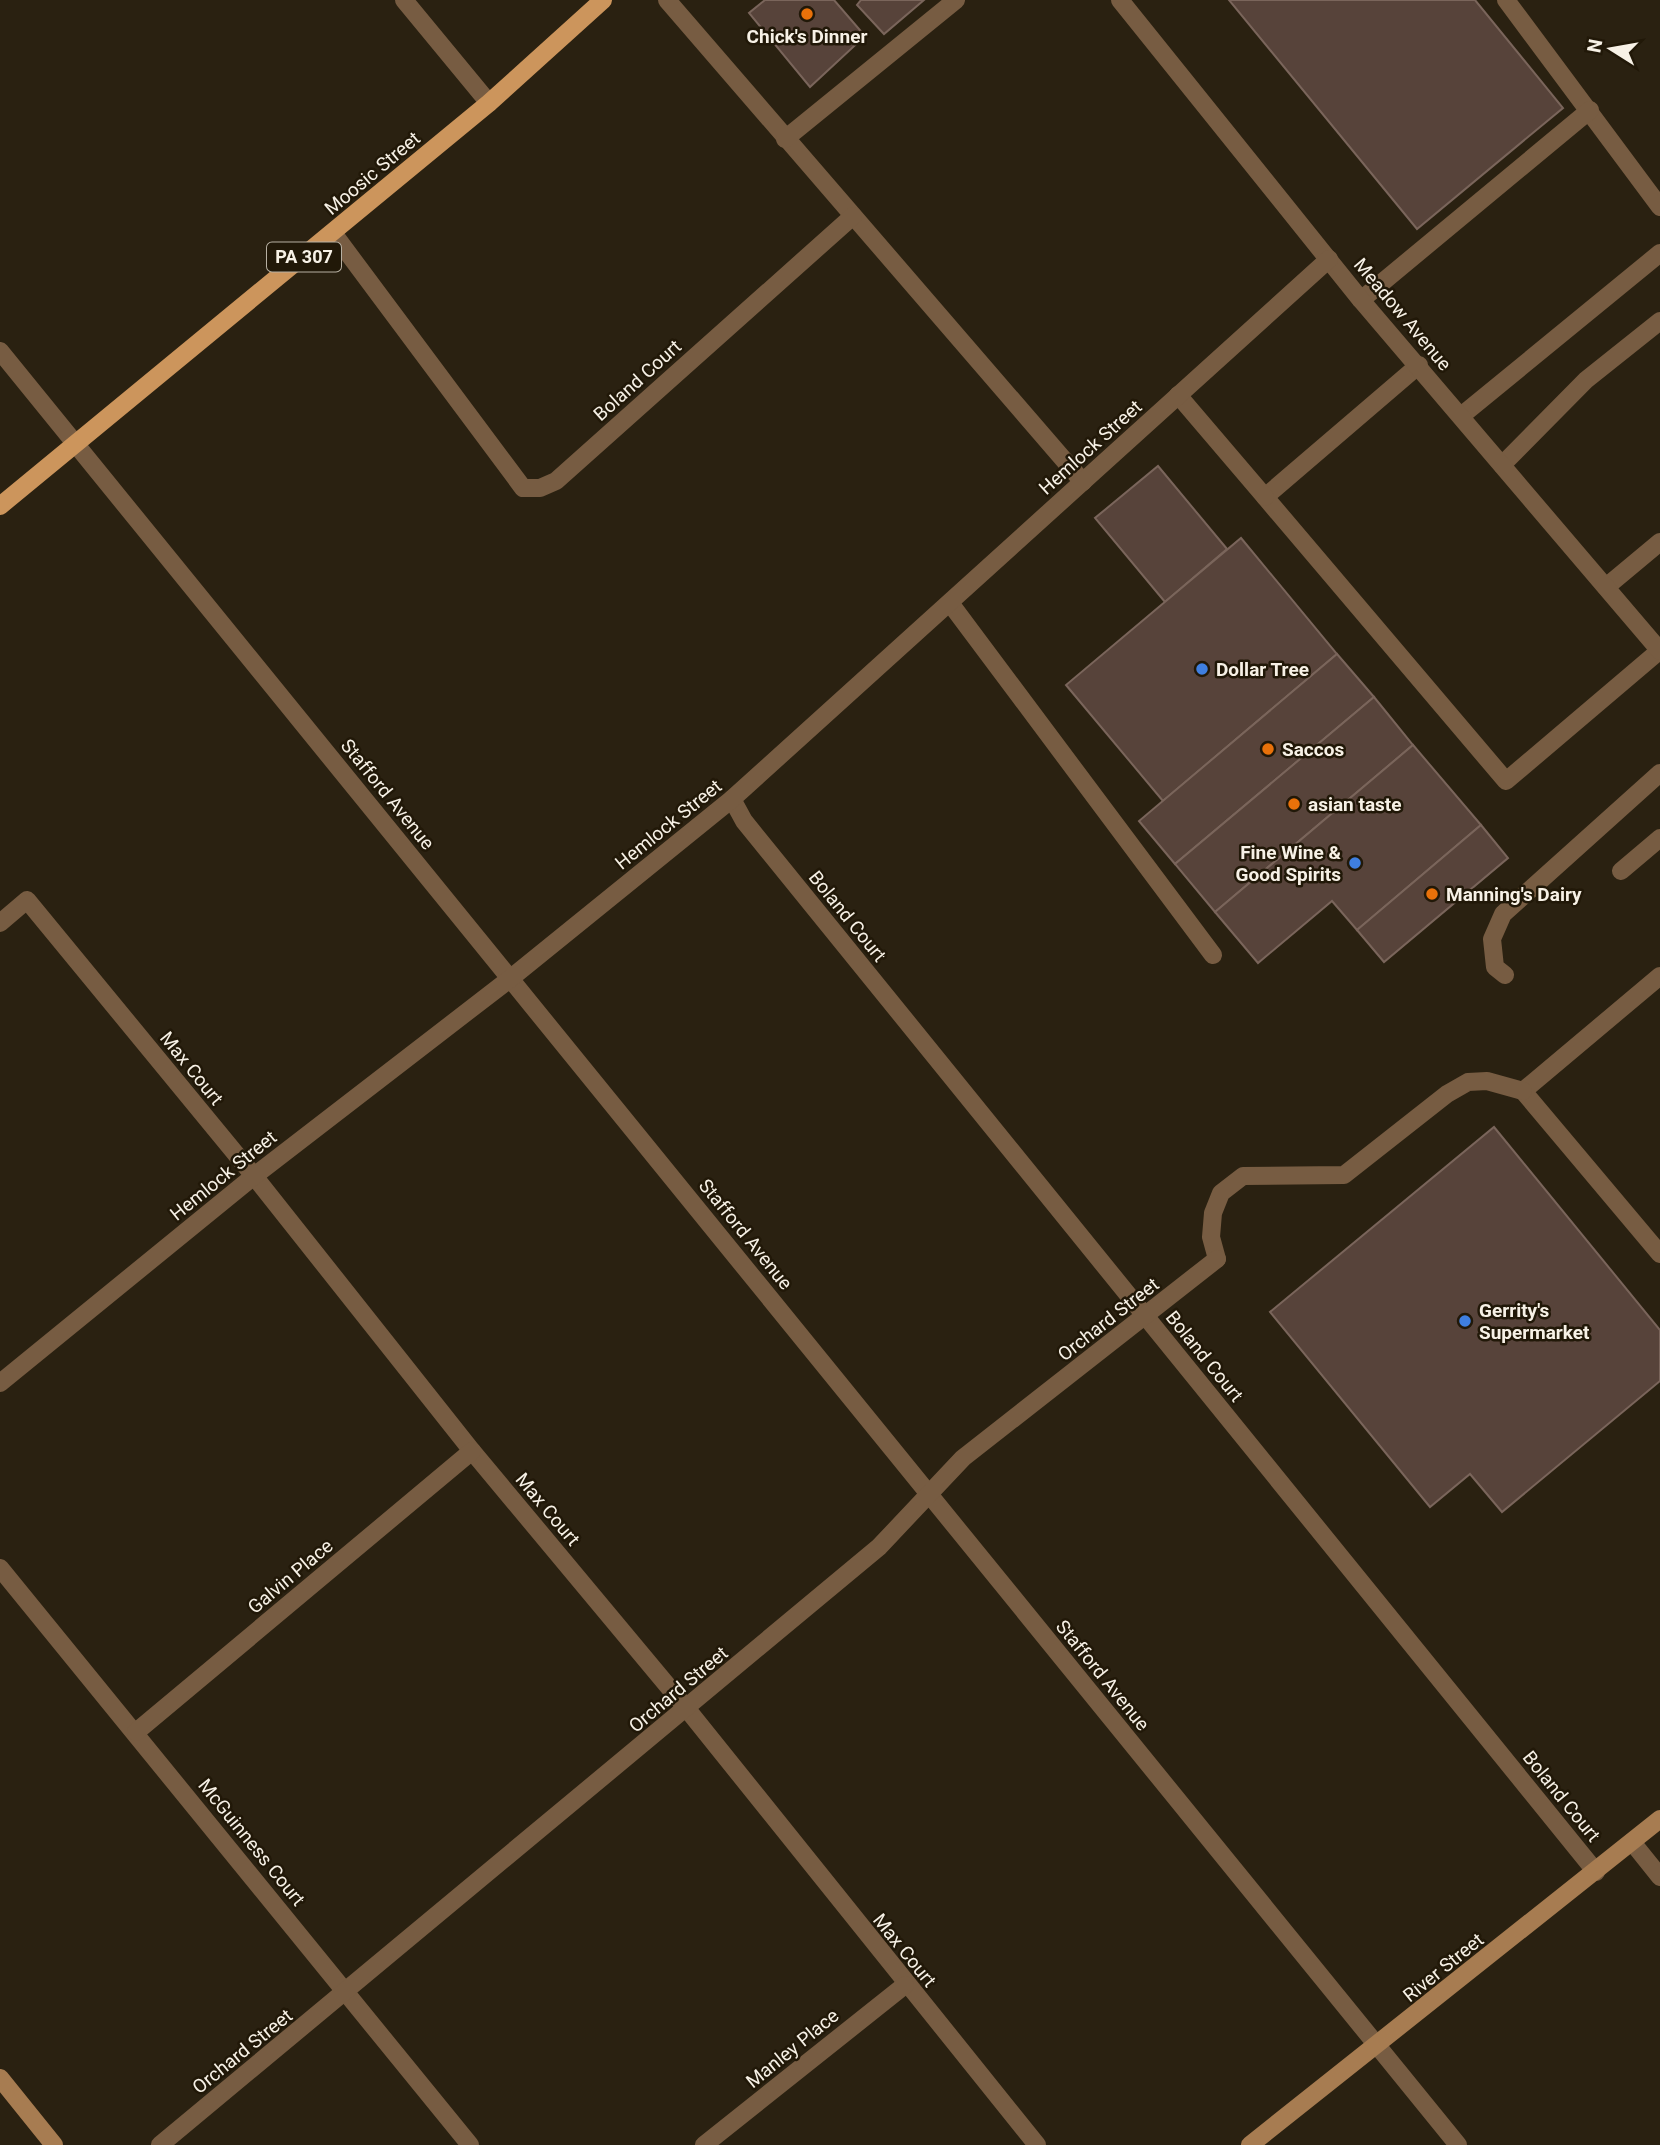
<svg xmlns="http://www.w3.org/2000/svg" width="1660" height="2145" font-family="Roboto,sans-serif">
<style>
.building{fill:#57433a;stroke:#7a655b;stroke-width:2}
.lines{fill:none;stroke-linecap:round;stroke-linejoin:round}
.service{stroke:#775c42;stroke-width:18}
.minor{stroke:#775c42;stroke-width:18}
.secondary{stroke:#a77c51;stroke-width:18}
.primary{stroke:#cc955c;stroke-width:18}
.food-dot{fill:#e8710a;stroke:#211808;stroke-width:2.5}
.shop-dot{fill:#3f7fe0;stroke:#211808;stroke-width:2.5}
.labels{text-anchor:middle;stroke-width:5;stroke-linejoin:round;paint-order:stroke}
.shield{fill:#211808;stroke:#b7b0a3;stroke-width:2}
.shield-label{font-size:18px;font-weight:bold;fill:#f7f1e6}
.poi-label{font-size:19px;font-weight:bold;fill:#f7f1e6;stroke:#211808;text-anchor:start}
.street-label{font-size:19px;fill:#f7f1e6;stroke:#211808}
</style>
<rect width="100%" height="100%" fill="#2a2111"/>
<!-- building -->
<g class="building">
<path d="M765 0H834L865 36 810 87 749 13Z"/>
<path d="M861 0H924L884 34 857 5Z"/>
<path d="M1229 0H1475L1563 108 1417 229Z"/>
<path d="M1158 466 1227 549 1165 602 1095 518Z"/>
<path d="M1241 538 1337 654 1163 801 1066 685Z"/>
<path d="M1337 654 1374 697 1175 864 1139 821Z"/>
<path d="M1374 697 1413 745 1215 912 1175 864Z"/>
<path d="M1413 745 1481 825 1357 930 1332 901 1258 963 1215 912Z"/>
<path d="M1481 825 1508 858 1384 962 1357 930Z"/>
<path d="M1494 1127 1660 1330V1381L1502 1512 1470 1474 1430 1507 1270 1312Z"/>
</g>
<g class="lines">
<!-- service -->
<g class="service">
<path d="M404 0 489 103"/>
<path d="M667 0 1083 482"/>
<path d="M1506 0 1660 207"/>
<path d="M785 139 956 0"/>
<path d="M333 233 523 488H540L556 481 853 216"/>
<path d="M1361 300 1590 110"/>
<path d="M1419 365 1265 497 1506 781 1659 651"/>
<path d="M1178 395 1265 497"/>
<path d="M1461 416 1660 253"/>
<path d="M1502 465 1586 380 1660 321"/>
<path d="M1606 587 1660 542"/>
<path d="M950 603 1213 955"/>
<path d="M732 799 744 821 1596 1872"/>
<path d="M1621 871 1660 838"/>
<path d="M0 923 27 900 254 1176 472 1451 687 1709 1037 2145"/>
<path d="M1505 975 1495 967 1492 939 1503 914 1660 773"/>
<path d="M1660 976 1523 1091 1660 1254"/>
<path d="M1217 1259 1211 1237 1213 1213 1221 1193 1243 1176 1344 1175 1447 1094 1468 1082 1487 1081 1523 1091"/>
<path d="M0 1568 470 2145"/>
<path d="M136 1732 472 1451"/>
<path d="M1632 1842 1660 1877"/>
<path d="M704 2145 905 1985"/>
</g>
<!-- minor -->
<g class="minor">
<path d="M1120 0 1361 300 1660 651"/>
<path d="M0 351 1458 2145"/>
<path d="M0 1383 254 1176 511 978 732 799 1329 259"/>
<path d="M160 2145 879 1547 963 1458 1217 1259"/>
</g>
<!-- secondary -->
<g class="secondary">
<path d="M0 2078 54 2145"/>
<path d="M1250 2145 1660 1819"/>
</g>
<!-- primary -->
<path class="primary" d="M0 506 489 103 603 0"/>
</g>
<!-- markers -->
<g class="food-dot">
<circle cx="807" cy="14" r="7"/>
<circle cx="1268" cy="749" r="7"/>
<circle cx="1294" cy="804" r="7"/>
<circle cx="1432" cy="894" r="7"/>
</g>
<g class="shop-dot">
<circle cx="1202" cy="669" r="7"/>
<circle cx="1355" cy="863" r="7"/>
<circle cx="1465" cy="1321" r="7"/>
</g>
<g class="labels">
<!-- shield labels -->
<rect class="shield" x="267" y="242.5" width="74" height="29" rx="5"/>
<g class="shield-label">
<text x="304" y="263">PA 307</text>
</g>
<!-- poi labels -->
<g class="poi-label">
<text x="807" y="43" text-anchor="middle">Chick's Dinner</text>
<text x="1216" y="676">Dollar Tree</text>
<text x="1282" y="756">Saccos</text>
<text x="1308" y="811">asian taste</text>
<text x="1341" y="859" text-anchor="end">Fine Wine &amp;<tspan x="1341" dy="22">Good Spirits</tspan></text>
<text x="1446" y="901">Manning's Dairy</text>
<text x="1479" y="1317">Gerrity's<tspan x="1479" dy="22">Supermarket</tspan></text>
</g>
<!-- street labels -->
<g class="street-label">
<text transform="translate(372 173) rotate(-40)" y="7">Moosic Street</text>
<text transform="translate(1403 314) rotate(50)" y="7">Meadow Avenue</text>
<text transform="translate(637 380) rotate(-42)" y="7">Boland Court</text>
<text transform="translate(1090 447) rotate(-42)" y="7">Hemlock Street</text>
<text transform="translate(388 794) rotate(51)" y="7">Stafford Avenue</text>
<text transform="translate(668 824) rotate(-39)" y="7">Hemlock Street</text>
<text transform="translate(848 916) rotate(51)" y="7">Boland Court</text>
<text transform="translate(192 1068) rotate(51)" y="7">Max Court</text>
<text transform="translate(223 1175) rotate(-39)" y="7">Hemlock Street</text>
<text transform="translate(746 1234) rotate(51)" y="7">Stafford Avenue</text>
<text transform="translate(1108 1319) rotate(-38)" y="7">Orchard Street</text>
<text transform="translate(1205 1356) rotate(51)" y="7">Boland Court</text>
<text transform="translate(548 1509) rotate(50)" y="7">Max Court</text>
<text transform="translate(290 1576) rotate(-40)" y="7">Galvin Place</text>
<text transform="translate(1103 1675) rotate(51)" y="7">Stafford Avenue</text>
<text transform="translate(678 1689) rotate(-40)" y="7">Orchard Street</text>
<text transform="translate(1562 1796) rotate(51)" y="7">Boland Court</text>
<text transform="translate(252 1842) rotate(51)" y="7">McGuinness Court</text>
<text transform="translate(905 1950) rotate(51)" y="7">Max Court</text>
<text transform="translate(1443 1967) rotate(-39)" y="7">River Street</text>
<text transform="translate(792 2048) rotate(-39)" y="7">Manley Place</text>
<text transform="translate(242 2051) rotate(-39)" y="7">Orchard Street</text>
</g>
</g>
<!-- north arrow -->
<g transform="translate(1611 49) rotate(281)" stroke="#211808" stroke-width="5" paint-order="stroke">
<path d="M0-5L12 26L0 18L-12 26Z" fill="#f7f1e6"/>
<text y="-10" font-size="19" font-weight="bold" text-anchor="middle" fill="#f7f1e6">N</text>
</g>
</svg>
